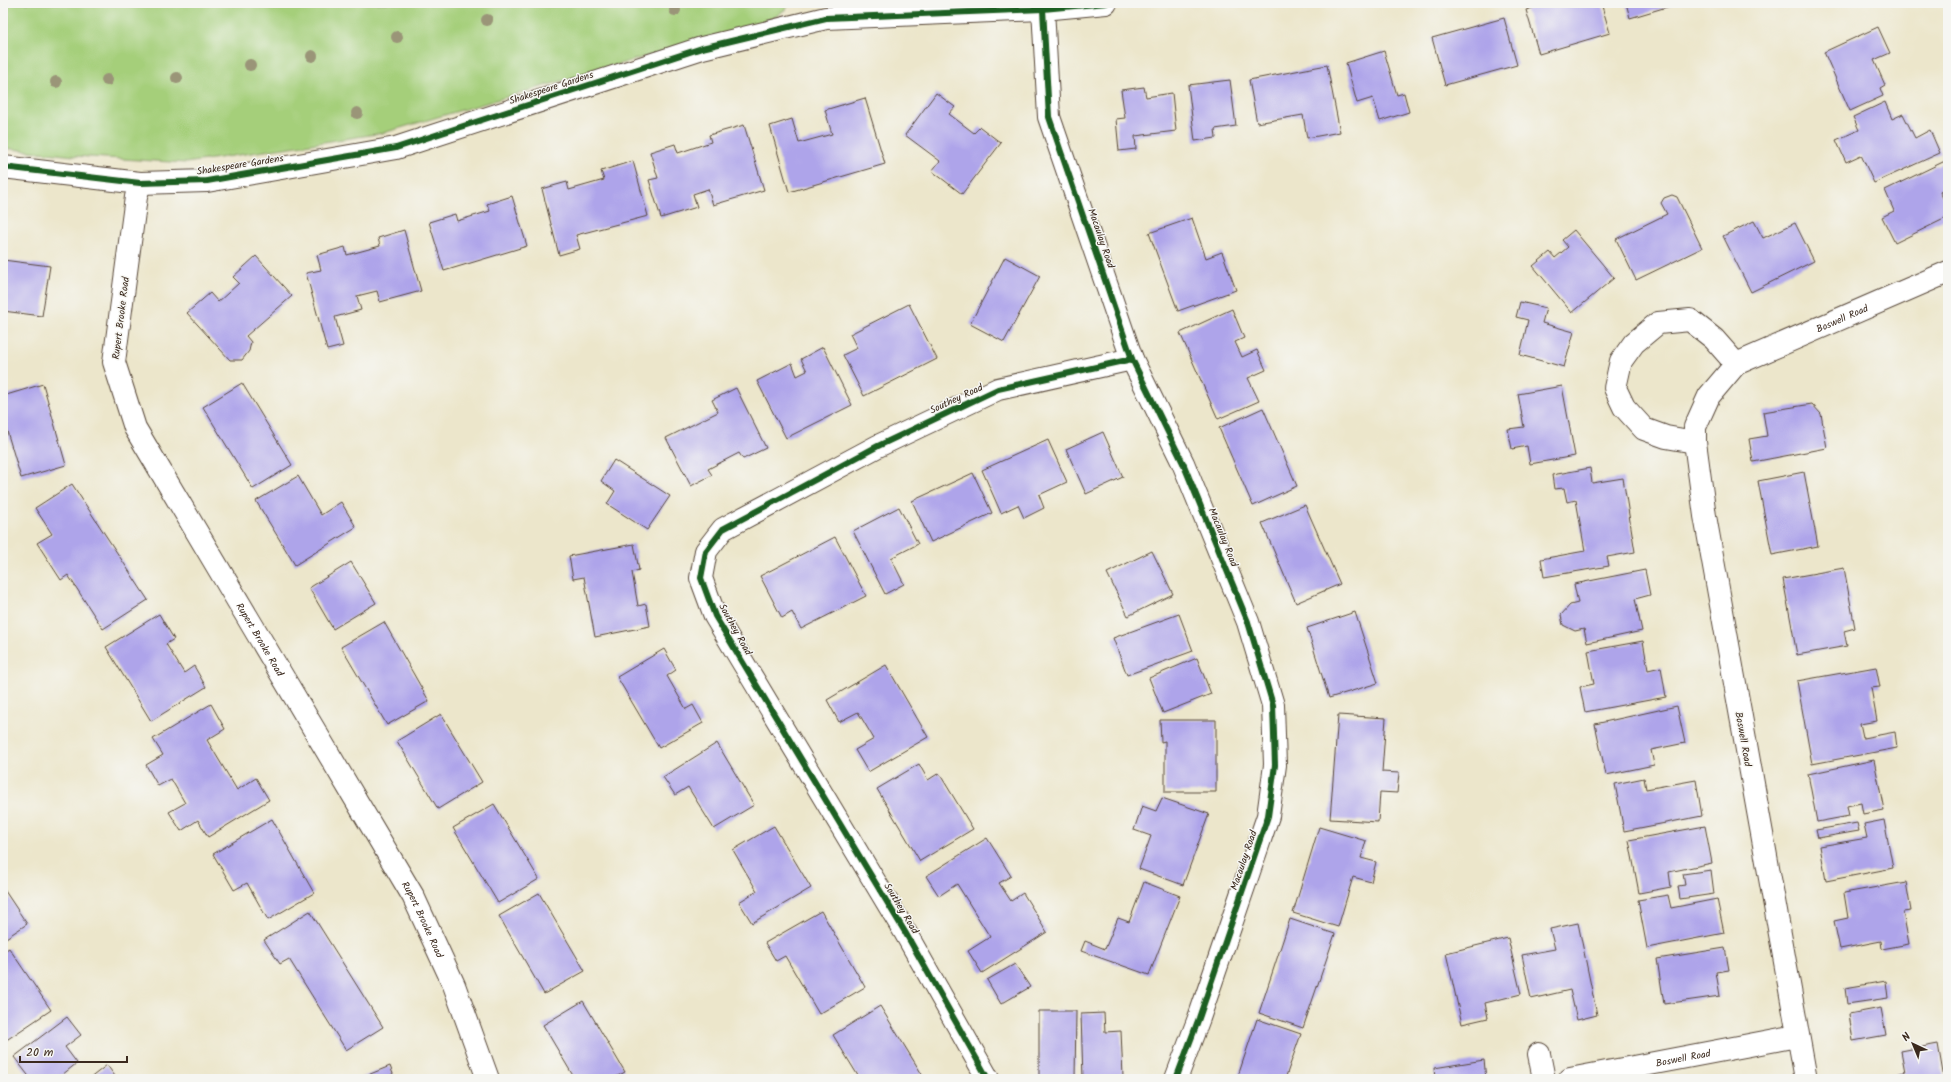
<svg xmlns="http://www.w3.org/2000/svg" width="1951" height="1082" font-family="Kalam,sans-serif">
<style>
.green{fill:#a5cf7a;stroke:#707c4c}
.building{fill:#aea4ea}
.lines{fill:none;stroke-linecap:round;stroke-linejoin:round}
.minor-casing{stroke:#564638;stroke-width:24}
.minor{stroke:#fff;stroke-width:22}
.cycleway-casing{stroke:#f6f6f2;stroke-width:8}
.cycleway{stroke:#1b5e20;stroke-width:6}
.tree{fill:#9a9578}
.labels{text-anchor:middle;stroke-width:3;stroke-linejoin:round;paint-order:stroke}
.street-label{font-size:10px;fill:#3b2a1e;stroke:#f6f6f2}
</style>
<rect width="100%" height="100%" fill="#f6f6f2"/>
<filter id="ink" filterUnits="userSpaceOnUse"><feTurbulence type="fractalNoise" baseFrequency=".025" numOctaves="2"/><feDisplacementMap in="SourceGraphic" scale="8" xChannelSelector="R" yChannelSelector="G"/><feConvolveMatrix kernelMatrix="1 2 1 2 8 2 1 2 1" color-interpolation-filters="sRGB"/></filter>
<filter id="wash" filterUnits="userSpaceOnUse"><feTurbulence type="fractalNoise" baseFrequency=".012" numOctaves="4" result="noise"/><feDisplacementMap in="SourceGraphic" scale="16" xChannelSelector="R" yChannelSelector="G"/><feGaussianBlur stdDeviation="0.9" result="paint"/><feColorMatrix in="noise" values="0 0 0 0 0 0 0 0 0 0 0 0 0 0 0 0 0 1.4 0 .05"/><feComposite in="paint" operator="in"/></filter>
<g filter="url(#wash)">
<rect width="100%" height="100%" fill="#ece6cb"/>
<!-- green -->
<path class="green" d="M3 3H791L787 8 771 20 383 133 186 163 74 156 3 148Z"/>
<g id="blocks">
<!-- building -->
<g class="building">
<path d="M1548 3H1601L1610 33 1539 54 1526 10Z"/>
<path d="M1626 3H1680L1630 18Z"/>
<path d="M1504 18 1517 65 1445 85 1432 38Z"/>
<path d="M1878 27 1890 53 1874 60 1885 85 1880 88 1883 96 1850 111 1824 52Z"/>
<path d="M1384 51 1397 95 1404 93 1409 112 1380 121 1373 98 1357 103 1346 63Z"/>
<path d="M1327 65 1340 132 1307 138 1303 115 1257 123 1249 80Z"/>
<path d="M1230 80 1236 126 1215 129 1216 138 1195 141 1188 85Z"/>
<path d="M1144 87 1146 97 1172 93 1176 131 1135 136 1136 149 1119 151 1116 119 1125 118 1121 90Z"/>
<path d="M936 93 955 107 949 114 974 133 980 127 1001 143 962 194 932 171 940 161 905 135Z"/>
<path d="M865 98 885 164 789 192 770 126 792 119 799 143 832 134 825 110Z"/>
<path d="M1885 102 1892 119 1903 114 1915 138 1930 130 1940 153 1874 183 1861 155 1846 162 1836 140 1859 130 1853 117Z"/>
<path d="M744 125 764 190 713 205 708 189 693 194 697 207 661 218 649 180 658 178 650 152 675 144 678 153 711 142 709 135Z"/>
<path d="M633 161 648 216 576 235 580 249 559 255 542 189 567 182 569 190 604 180 601 171Z"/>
<path d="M1945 161 1948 166V188L1940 192 1948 208V217L1895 243 1882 217 1894 211 1885 190Z"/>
<path d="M1672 195 1677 197 1702 248 1636 280 1616 239 1667 214 1661 203 1664 198Z"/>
<path d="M512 196 527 246 444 271 429 222 455 214 457 221 490 211 487 204Z"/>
<path d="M1192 218 1206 258 1222 252 1236 290 1178 311 1149 233Z"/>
<path d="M1754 221 1763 238 1795 223 1814 261 1751 292 1723 236Z"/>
<path d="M404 230 421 291 380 302 377 291 357 296 361 310 335 317 343 346 327 350 306 273 321 270 317 255 345 247 347 255 380 246 378 238Z"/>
<path d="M1574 230 1614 278 1572 313 1533 266 1550 252 1555 258 1568 247 1562 240Z"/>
<path d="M256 256 292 296 246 336 251 342 249 351 242 360H230L187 313 210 293 218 302 239 283 233 277Z"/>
<path d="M1005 257 1040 276 1004 342 970 324Z"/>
<path d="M3 260 50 266 42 316 3 311Z"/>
<path d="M1520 302 1546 308 1542 323 1574 332 1564 367 1520 355 1528 320 1516 317Z"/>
<path d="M909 304 937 359 864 396 843 355 857 348 850 334Z"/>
<path d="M1232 309 1244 338 1235 342 1242 357 1257 350 1266 370 1248 378 1259 401 1218 419 1180 333Z"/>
<path d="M823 347 852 405 786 438 757 381 792 363 797 376 807 371 801 359Z"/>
<path d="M242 383 292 465 253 489 203 407Z"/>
<path d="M43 384 66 465 21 478 3 418V396Z"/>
<path d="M1562 386 1575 456 1530 464 1527 446 1512 449 1508 429 1524 427 1518 394Z"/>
<path d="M736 388 766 448 743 459 739 453 708 469 712 475 691 486 666 438 718 412 712 400Z"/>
<path d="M1812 404 1821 414 1827 448 1753 462 1749 439 1767 436 1763 412Z"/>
<path d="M1263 408 1297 486 1253 506 1219 428Z"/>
<path d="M1103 432 1123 477 1086 494 1066 449Z"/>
<path d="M1048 440 1067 482 1039 495 1044 508 1024 518 1018 505 1001 513 982 470Z"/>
<path d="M614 460 670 496 647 530 607 504 615 491 601 481Z"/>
<path d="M1590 468 1592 483 1623 478 1635 552 1607 557 1609 566 1544 577 1541 559 1585 551 1576 500 1567 502 1564 488 1554 489 1552 475Z"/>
<path d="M1804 472 1818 546 1772 555 1758 481Z"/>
<path d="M973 473 992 513 931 542 912 501Z"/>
<path d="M298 476 321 515 341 502 356 527 295 565 256 501Z"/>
<path d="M72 484 148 600 103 629 68 575 61 580 37 543 52 534 35 508Z"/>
<path d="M1305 505 1340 584 1296 603 1262 523Z"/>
<path d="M899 507 918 544 891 558 904 584 885 594 853 531Z"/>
<path d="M835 537 866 596 801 629 792 612 782 618 760 576Z"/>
<path d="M634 544 639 570 632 572 638 606 646 604 650 626 595 637 584 577 573 579 569 556Z"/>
<path d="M1152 551 1173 594 1128 616 1107 573Z"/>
<path d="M351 562 376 603 333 629 309 588Z"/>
<path d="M1844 568 1855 628 1844 631 1847 646 1797 655 1783 579Z"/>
<path d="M1645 570 1650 595 1635 599 1642 631 1587 643 1584 629 1575 631 1563 625 1561 615 1570 605 1578 603 1574 584Z"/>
<path d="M1355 612 1378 683 1329 698 1307 628Z"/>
<path d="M159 614 174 639 166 644 184 673 194 666 206 687 151 721 106 647Z"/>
<path d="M1179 614 1193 651 1127 675 1113 638Z"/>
<path d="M384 622 429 701 387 725 341 647Z"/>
<path d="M1643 641 1648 670 1661 667 1666 697 1585 712 1580 687 1594 684 1588 651Z"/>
<path d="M664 649 676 670 667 676 686 709 693 705 703 723 659 748 617 677Z"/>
<path d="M1197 658 1211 694 1163 713 1149 678Z"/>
<path d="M886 665 928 737 868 772 855 750 874 739 858 712 839 722 827 700Z"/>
<path d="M1876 667 1880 687 1871 688 1877 721 1860 724 1863 738 1895 732 1897 748 1812 764 1797 681Z"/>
<path d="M211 704 225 729 207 740 237 790 256 778 269 800 208 837 198 820 181 831 169 812 185 803 171 779 158 786 146 765 163 755 153 739Z"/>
<path d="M1677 706 1685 743 1651 750 1654 765 1606 775 1595 724Z"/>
<path d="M441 714 482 782 438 809 397 741Z"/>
<path d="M1338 715 1386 718 1382 772 1399 773 1397 793 1380 792 1378 822 1330 819Z"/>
<path d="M1160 720H1216V792H1165V741L1161 742Z"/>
<path d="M717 743 754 805 714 829 688 787 675 795 663 777Z"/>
<path d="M1874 760 1884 810 1863 814 1861 803 1847 806 1849 816 1817 822 1808 774Z"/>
<path d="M919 764 928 780 939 773 973 829 920 861 877 789Z"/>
<path d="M1644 778 1646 789 1696 780 1702 816 1624 831 1615 784Z"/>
<path d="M1162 798 1209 814 1183 885 1139 869 1151 836 1134 830 1142 806 1156 811Z"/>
<path d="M494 804 539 879 498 903 453 828Z"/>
<path d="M272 819 314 893 268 920 247 883 234 890 213 854Z"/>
<path d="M1884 820 1893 868 1826 881 1820 846 1867 838 1864 824Z"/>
<path d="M1857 823 1859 831 1818 838 1816 830Z"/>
<path d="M774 826 811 888 752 923 739 902 757 891 733 850Z"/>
<path d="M1705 826 1712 863 1669 872 1671 887 1639 893 1629 840Z"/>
<path d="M1319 827 1366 841 1361 858 1376 862 1371 882 1353 877 1338 927 1293 913Z"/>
<path d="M987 838 1011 876 999 883 1011 901 1023 893 1047 932 982 973 968 951 990 937 957 884 939 896 926 876Z"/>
<path d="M1711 870 1714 894 1680 899 1678 886 1685 885 1683 874Z"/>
<path d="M1144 882 1180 896 1149 975 1081 951 1085 941 1105 949 1118 918 1129 922Z"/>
<path d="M1906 882 1911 911 1903 912 1909 944 1882 949 1881 941 1840 949 1834 921 1848 918 1844 893Z"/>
<path d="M3 888 27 924 3 940Z"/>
<path d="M539 893 585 971 544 994 499 916Z"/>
<path d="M1668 895 1671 908 1717 899 1724 933 1647 948 1638 900Z"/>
<path d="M310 911 383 1027 346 1050 289 959 280 964 264 940Z"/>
<path d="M821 911 865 987 819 1014 785 956 776 961 765 943Z"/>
<path d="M1290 919 1335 934 1303 1028 1259 1013Z"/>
<path d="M1578 923 1597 1015 1577 1020 1570 990 1531 999 1522 955 1555 949 1550 929Z"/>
<path d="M1508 938 1521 994 1485 1003 1488 1018 1462 1024 1446 953Z"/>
<path d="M9 948 51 1010 5 1041 3 1037V952Z"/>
<path d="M1725 948 1729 970 1716 972 1720 996 1664 1004 1657 959Z"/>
<path d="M1015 964 1030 987 1001 1004 987 980Z"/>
<path d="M1886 981 1888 998 1847 1004 1845 988Z"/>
<path d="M583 1001 625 1072 612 1079H575L543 1025Z"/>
<path d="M880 1006 923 1076 918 1079H860L833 1035Z"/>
<path d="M1881 1008 1886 1035 1853 1041 1849 1014Z"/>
<path d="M1039 1011H1076L1075 1079H1039Z"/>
<path d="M1104 1013 1105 1032 1121 1031 1123 1077 1083 1079 1081 1014Z"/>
<path d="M67 1017 81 1035 65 1047 77 1063 57 1079H31L14 1057Z"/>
<path d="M1257 1019 1301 1034 1285 1079H1237Z"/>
<path d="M1938 1044 1944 1079H1873L1905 1072 1901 1051Z"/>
<path d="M1484 1060 1486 1079H1435L1434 1068Z"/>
<path d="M107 1065 117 1079H89Z"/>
<path d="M390 1066 393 1074 391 1075 393 1079H358Z"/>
</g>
</g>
</g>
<g filter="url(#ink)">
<use href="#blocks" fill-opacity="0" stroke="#564638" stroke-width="1"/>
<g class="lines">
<defs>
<g id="minor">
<path d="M1043 9 1049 117 1132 359 1183 463 1248 622 1273 705 1275 765 1268 816 1199 1018 1176 1079"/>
<path d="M3 167 140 183 207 181 396 148 702 48 826 18 1043 9 1106 3"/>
<path id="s1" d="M140 183 136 197 114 362 135 428 413 896 454 985 488 1079"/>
<path d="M1695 442 1666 437 1644 429 1624 407 1615 388 1621 361 1634 343 1658 323 1690 320 1714 339 1736 364"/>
<path d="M1539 1054 1544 1079"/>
<path d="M988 1079 905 932 715 616 701 578 706 551 723 529 878 446 998 389 1132 359"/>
<path id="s2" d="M1570 1079 1797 1036"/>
<path id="s3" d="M1806 1079 1705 516 1695 442V427L1709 396 1736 364 1948 272"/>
</g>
</defs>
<!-- minor casing -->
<use href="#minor" class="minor-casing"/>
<!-- minor -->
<use href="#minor" class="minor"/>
<defs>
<g id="cycleway">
<path d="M1043 9 1049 117 1132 359 1183 463 1248 622 1273 705 1275 765 1268 816 1199 1018 1176 1079"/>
<path d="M3 167 140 183 207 181 396 148 702 48 826 18 1043 9 1106 3"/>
<path d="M988 1079 905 932 715 616 701 578 706 551 723 529 878 446 998 389 1132 359"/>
</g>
</defs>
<!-- cycleway casing -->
<use href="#cycleway" class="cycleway-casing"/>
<!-- cycleway -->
<use href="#cycleway" class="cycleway"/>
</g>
<!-- trees -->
<g class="tree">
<circle cx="675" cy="10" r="6"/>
<circle cx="487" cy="20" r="6"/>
<circle cx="397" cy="37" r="6"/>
<circle cx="312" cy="56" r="6"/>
<circle cx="250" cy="65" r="6"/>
<circle cx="177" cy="78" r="6"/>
<circle cx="107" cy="80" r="6"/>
<circle cx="56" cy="82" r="6"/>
<circle cx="357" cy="113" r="6"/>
</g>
</g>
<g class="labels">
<!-- street labels -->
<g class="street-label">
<text transform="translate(551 87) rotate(-18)" y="4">Shakespeare Gardens</text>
<text transform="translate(240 164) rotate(-9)" y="4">Shakespeare Gardens</text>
<text transform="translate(1102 238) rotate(71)" y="4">Macaulay Road</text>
<text transform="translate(120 318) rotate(-83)" y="4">Rupert Brooke Road</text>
<text dy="4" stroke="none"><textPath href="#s3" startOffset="853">Boswell Road</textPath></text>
<text transform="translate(956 398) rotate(-25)" y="4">Southey Road</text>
<text transform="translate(1224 537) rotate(68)" y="4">Macaulay Road</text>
<text transform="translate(736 629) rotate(61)" y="4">Southey Road</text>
<text dy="4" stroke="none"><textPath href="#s1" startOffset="496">Rupert Brooke Road</textPath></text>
<text transform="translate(1744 739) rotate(80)" y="4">Boswell Road</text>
<text transform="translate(1243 860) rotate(-71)" y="4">Macaulay Road</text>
<text transform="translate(902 908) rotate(59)" y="4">Southey Road</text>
<text dy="4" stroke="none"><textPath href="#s1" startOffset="820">Rupert Brooke Road</textPath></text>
<text dy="4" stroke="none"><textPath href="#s2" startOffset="115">Boswell Road</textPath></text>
</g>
</g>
<!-- margin -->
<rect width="1951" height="1082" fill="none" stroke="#f6f6f2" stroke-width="16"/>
<!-- north arrow -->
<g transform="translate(1913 1044) rotate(316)" stroke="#f6f6f2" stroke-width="3" paint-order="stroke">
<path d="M0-3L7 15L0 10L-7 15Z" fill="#3b2a1e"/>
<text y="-6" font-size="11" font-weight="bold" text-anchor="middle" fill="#3b2a1e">N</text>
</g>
<!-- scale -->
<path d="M20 1056v6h107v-6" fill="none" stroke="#3b2a1e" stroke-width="2"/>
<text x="26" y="1056" font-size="12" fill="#3b2a1e" stroke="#f6f6f2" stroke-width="3" paint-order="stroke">20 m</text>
</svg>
